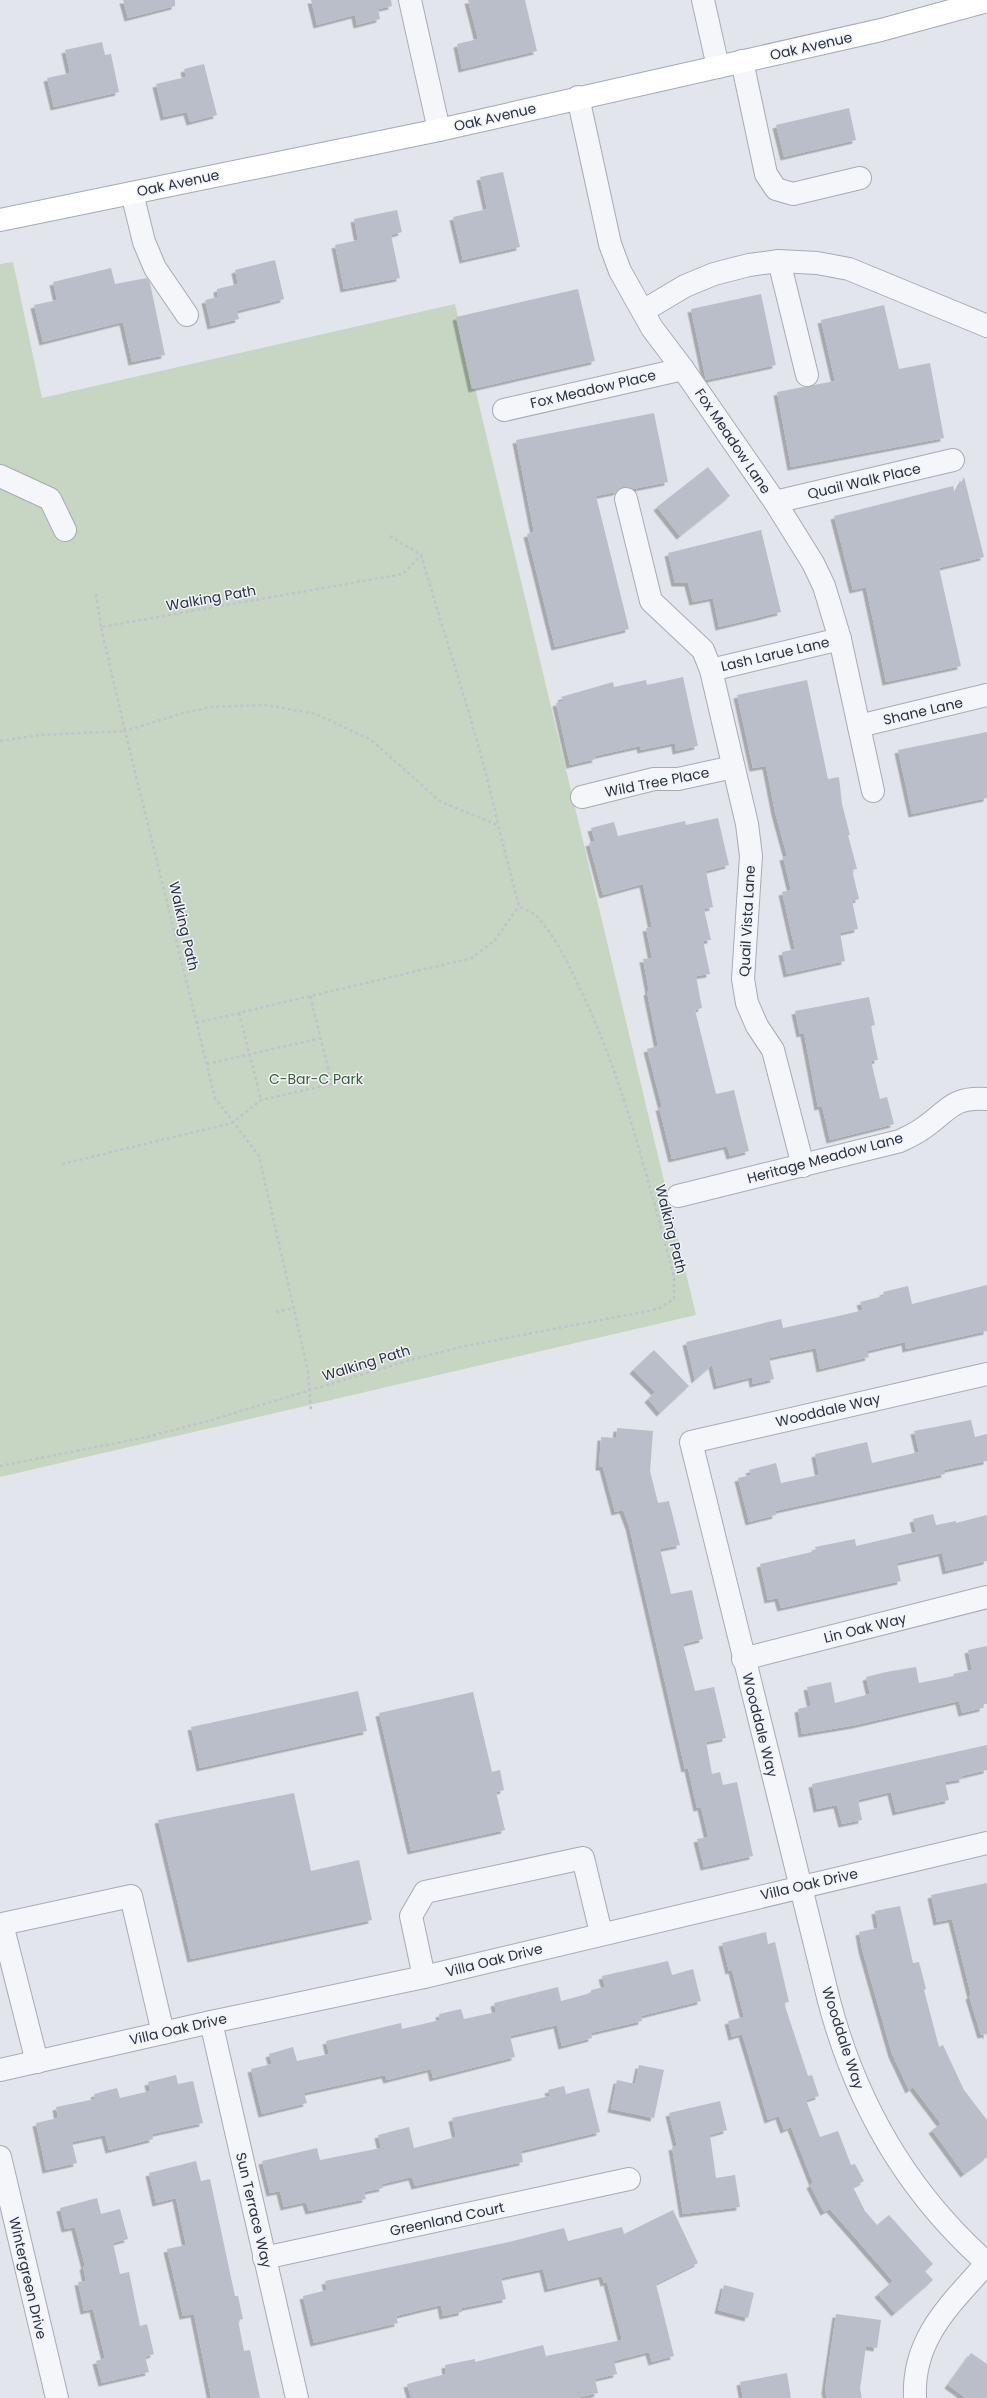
<svg xmlns="http://www.w3.org/2000/svg" width="987" height="2398" font-family="Poppins,sans-serif">
<style>
.green{fill:#c6d6c3}
.building{fill:#b9bec9;filter:url(#shadow)}
.lines{fill:none;stroke-linecap:round;stroke-linejoin:round}
.minor-casing{stroke:#a7abb6;stroke-width:24}
.major-casing{stroke:#a1a8b8;stroke-width:24}
.path{stroke:#c0c3ca;stroke-width:2.5;stroke-dasharray:3 3;stroke-linecap:butt}
.minor{stroke:#f5f6f9;stroke-width:22}
.major{stroke:#fff;stroke-width:22}
.labels{text-anchor:middle;stroke-width:3;stroke-linejoin:round;paint-order:stroke}
.street-label{font-size:14px;fill:#293144;stroke:#f2f4f8}
.park-label{font-size:14px;fill:#3a6135;stroke:#f2f4f8}
</style>
<defs>
<filter id="shadow"><feDropShadow dx="-3.5" dy="3.5" stdDeviation="0" flood-color="#0004"/></filter>
</defs>
<rect width="100%" height="100%" fill="#e2e5eb"/>
<!-- green -->
<path class="green" d="M13 262 42 398 455 304 696 1315 0 1477V264Z"/>
<!-- building -->
<g class="building">
<path d="M123 0H175V6L128 18Z"/>
<path d="M311 0H391L392 6 378 9 380 19 357 25 355 15 317 25Z"/>
<path d="M468 0H525L537 51 462 69 457 44 478 39Z"/>
<path d="M102 42 105 55 111 54 119 92 54 107 47 78 70 73 65 50Z"/>
<path d="M204 64 217 115 190 122 187 112 164 117 156 84 186 77 184 69Z"/>
<path d="M849 108 856 140 784 157 776 125Z"/>
<path d="M503 172 520 247 463 260 453 217 487 209 480 177Z"/>
<path d="M397 210 402 232 391 235 400 278 344 289 335 245 358 240 354 219Z"/>
<path d="M275 260 284 299 237 311 239 319 211 326 205 300 218 297 217 289 238 284 235 270Z"/>
<path d="M111 268 115 284 147 278 150 283 165 355 132 362 123 322 43 342 34 305 57 300 53 282Z"/>
<path d="M578 289 595 361 472 389 456 317Z"/>
<path d="M761 294 776 365 706 380 691 309Z"/>
<path d="M884 305 899 369 930 363 944 438 791 467 777 392 835 381 821 320Z"/>
<path d="M654 413 668 482 633 489 623 487 616 492 596 496 629 629 555 647 527 534 534 532 516 440Z"/>
<path d="M708 467 730 496 680 536 657 507Z"/>
<path d="M964 477 984 557 939 568 961 666 886 682 866 587 853 590 834 516 953 486 955 494Z"/>
<path d="M761 530 781 612 719 627 713 598 693 602 688 583H675L668 553Z"/>
<path d="M683 677 698 746 676 751 675 743 641 750 640 746 595 756 596 759 570 765 556 703 564 701 561 697 613 682 614 687 646 680 647 685Z"/>
<path d="M807 680 828 779 839 777 842 804 850 835H848L857 869 852 870 859 899 852 901 858 929 840 933 845 961 787 974 782 952 795 949 782 892 791 890 783 857 787 856 775 812 766 766 753 768 737 695Z"/>
<path d="M987 732V798L912 814 898 750Z"/>
<path d="M718 818 729 865 706 871 713 907 704 909 711 940 703 941 710 974 696 976 702 1008 695 1010 716 1094 734 1090 749 1151 730 1156 727 1146 672 1159 659 1107H662L647 1049 658 1046 647 992 649 991 643 959 652 958 646 928 652 927 643 884 603 895 589 843 595 841 591 828 614 822 618 836 685 821 686 825Z"/>
<path d="M869 997 875 1025 871 1026 878 1060 871 1061 880 1099 887 1097 894 1124 830 1140 822 1106 818 1107 804 1033 800 1034 795 1011Z"/>
<path d="M987 1285V1331L906 1349 905 1342 867 1351 869 1357 820 1369 816 1348 769 1358 774 1379 753 1384 752 1377 717 1386 712 1365 695 1380 686 1342 781 1319 783 1328 843 1315 863 1310 860 1302 884 1296 883 1292 908 1286 912 1304Z"/>
<path d="M654 1350 689 1386 660 1413 648 1399 655 1392 633 1370Z"/>
<path d="M971 1420 975 1437 987 1434V1461L944 1470 945 1474 775 1511 776 1515 749 1522 738 1478 751 1475 749 1470 776 1463 781 1483 819 1475 815 1454 867 1442 872 1463 919 1452 914 1431Z"/>
<path d="M617 1428 653 1431 650 1471 658 1503 669 1501 680 1545 660 1549 671 1594 692 1590 703 1639 683 1644 695 1691 714 1687 726 1738 706 1742 712 1774 720 1772 723 1785 737 1782 753 1856 704 1867 697 1839 708 1837 701 1807 697 1808 688 1768 685 1769 629 1526 623 1510 615 1512 603 1467H599L601 1437 616 1438Z"/>
<path d="M933 1514 936 1525 956 1521V1523L987 1515V1561L946 1571 942 1553 897 1563 901 1581 781 1608 778 1598 768 1600 760 1564 816 1551 815 1547 855 1539 856 1546 916 1532 913 1519Z"/>
<path d="M987 1646V1704H983V1708L962 1713 959 1701 856 1725 802 1734 798 1709 811 1706 807 1687 831 1682 835 1703 870 1694 866 1677 886 1672 916 1667 919 1683 954 1676 953 1674 972 1670 968 1650Z"/>
<path d="M358 1691 367 1731 200 1768 191 1727Z"/>
<path d="M473 1692 492 1772 500 1770 504 1790 496 1792 505 1830 411 1851 379 1713Z"/>
<path d="M987 1745V1770L962 1776 963 1779 945 1782 949 1800 896 1812 891 1792 858 1800 862 1820 842 1824 837 1805 817 1809 812 1784Z"/>
<path d="M294 1793 311 1871 359 1860 372 1920 191 1959 158 1820Z"/>
<path d="M987 1883V2037L986 2034 981 2035 969 1996 971 1995 952 1919 937 1922 931 1895Z"/>
<path d="M900 1906 913 1963 919 1962 926 1989 924 1990 939 2047 943 2045 964 2090 987 2120V2157L964 2174 932 2130 941 2124 913 2087 909 2090 892 2054 862 1949 859 1932 878 1928 875 1911Z"/>
<path d="M766 1932 768 1944 775 1942 789 2002 784 2003 808 2076 812 2075 819 2096 806 2100 820 2137 838 2131 851 2165 855 2164 864 2181 853 2187 865 2211 877 2225 889 2215 933 2264 925 2271 933 2280 895 2313 878 2294 893 2281 830 2209 824 2212 810 2185 813 2183 791 2127 784 2130 779 2116 768 2120 742 2034 732 2037 728 2021 744 2017 732 1970 729 1971 722 1943Z"/>
<path d="M668 1961 672 1975 693 1969 701 2001 641 2016 642 2021 591 2033 592 2038 562 2046 557 2025 510 2036 515 2057 433 2078 431 2069 387 2080 385 2075 304 2093 307 2103 262 2114 251 2069 272 2064 269 2054 293 2047 297 2061 329 2054 326 2041 401 2023 402 2029 440 2020 439 2014 461 2009 464 2019 496 2012 494 2003 558 1987 561 2001 591 1993V1990L605 1987 602 1976Z"/>
<path d="M639 2065 664 2070 654 2118 611 2109 617 2080 635 2084Z"/>
<path d="M176 2075 178 2084 193 2081 203 2123 152 2134 153 2139 109 2150 105 2135 72 2142 77 2163 46 2170 36 2123 58 2118 56 2107 95 2099 94 2094 117 2088 120 2098 150 2091 148 2082Z"/>
<path d="M564 2086 566 2094 589 2088 600 2132 521 2151 523 2162 415 2186 412 2177 382 2184 383 2188 364 2192 366 2199 309 2211 306 2202 284 2207 280 2191 270 2193 262 2161 317 2148 320 2160 381 2148 378 2135 409 2127 414 2148 456 2137 452 2118 550 2096 548 2090Z"/>
<path d="M720 2101 727 2130 710 2135 716 2178 735 2175 740 2207 683 2214 672 2147 677 2146 669 2113Z"/>
<path d="M196 2161 201 2181 210 2179 235 2296H238L243 2319 238 2320 244 2351 250 2350 260 2398H211L194 2314 183 2316 167 2249 186 2245 176 2198 156 2203 149 2173Z"/>
<path d="M97 2198 101 2214 120 2209 128 2239 113 2243 120 2274 129 2272 140 2326 147 2324 154 2354 145 2357 149 2372 102 2383 96 2361 105 2358 93 2309 84 2311 78 2282 86 2281 83 2266H85L75 2227 65 2229 60 2208Z"/>
<path d="M673 2210 698 2263 656 2284 674 2356 652 2362 649 2352 614 2361 617 2374 595 2379 598 2393 576 2398H411L407 2384 446 2374 445 2365 475 2359V2362L543 2345 546 2356 622 2340 607 2282 604 2283 602 2276 548 2289 543 2269 501 2278 506 2299 462 2308V2312L443 2316 441 2305 396 2316 398 2323 314 2343 303 2296 327 2290 325 2281 509 2242 564 2228 568 2241 622 2227 624 2234Z"/>
<path d="M724 2285 754 2293 748 2318 718 2310Z"/>
<path d="M836 2314 881 2320 877 2348 866 2346 860 2389 862 2398H827L825 2390Z"/>
<path d="M971 2353 987 2364V2398H966L948 2385Z"/>
<path d="M787 2373 791 2398H743L740 2382Z"/>
</g>
<g class="lines">
<defs>
<g id="minor">
<path d="M410 0 439 130"/>
<path d="M703 0 718 67"/>
<path d="M742 61 766 174 776 189 793 194 860 178"/>
<path d="M578 97 610 244 620 271 652 328 683 369 775 502 813 563 824 586 840 639 873 791"/>
<path d="M132 193 144 242 155 268 187 315"/>
<path d="M779 261 807 375"/>
<path d="M643 311 685 286 714 274 749 265 779 261 817 263 849 269 987 326"/>
<path d="M504 410 683 369"/>
<path d="M0 476 50 499 65 530"/>
<path d="M626 499 651 601 703 650 711 670 747 824 751 856 743 979 747 1003 757 1026 773 1050 803 1166"/>
<path d="M775 502 953 460"/>
<path d="M711 670 840 639"/>
<path d="M859 726 987 695"/>
<path d="M582 797 654 779H678L733 767"/>
<path d="M678 1196 900 1141C908 1137 915 1134 922 1129 948 1112 951 1096 987 1099"/>
<path d="M987 1374 691 1442 829 2001C856 2103 908 2193 987 2263"/>
<path d="M743 1659 987 1597"/>
<path d="M424 1977 411 1916 425 1892 583 1858 601 1933"/>
<path d="M211 2022 297 2398"/>
<path d="M37 2062 2 1924 131 1896 163 2033"/>
<path d="M0 2070 211 2022 424 1977 987 1843"/>
<path d="M0 2157 57 2398"/>
<path d="M264 2258 629 2179"/>
<path d="M915 2398C912 2338 951 2304 987 2263"/>
</g>
<path id="major" d="M0 220 439 130 881 30 987 1"/>
</defs>
<!-- minor casing -->
<use href="#minor" class="minor-casing"/>
<!-- major casing -->
<use href="#major" class="major-casing"/>
<!-- path -->
<g class="path">
<path d="M390 536 421 555C447 645 478 733 498 824"/>
<path d="M96 594 101 627"/>
<path d="M0 741 41 735 125 731 101 627 403 574 421 555"/>
<path d="M239 1013 261 1100"/>
<path d="M196 1023 472 958 495 940 519 906"/>
<path d="M207 1064 321 1038"/>
<path d="M62 1164 232 1123 261 1100 332 1084 310 995"/>
<path d="M276 1312 294 1308"/>
<path d="M0 1466 147 1437 208 1421 410 1360 465 1346 658 1309 674 1299V1277C649 1185 627 1093 588 1006 574 976 561 944 539 919 535 913 525 910 519 906L498 825 441 802 371 740 316 714 266 705 212 707 183 713 125 731 215 1098 259 1156 308 1371 311 1411"/>
</g>
<!-- minor -->
<use href="#minor" class="minor"/>
<!-- major -->
<use href="#major" class="major"/>
</g>
<g class="labels">
<!-- street labels -->
<g class="street-label">
<text transform="translate(811 46) rotate(-13)" y="5">Oak Avenue</text>
<text transform="translate(495 117) rotate(-13)" y="5">Oak Avenue</text>
<text transform="translate(178 183) rotate(-12)" y="5">Oak Avenue</text>
<text transform="translate(593 389) rotate(-13)" y="5">Fox Meadow Place</text>
<text transform="translate(733 441) rotate(56)" y="5">Fox Meadow Lane</text>
<text transform="translate(864 481) rotate(-13)" y="5">Quail Walk Place</text>
<text transform="translate(211 598) rotate(-10)" y="5">Walking Path</text>
<text transform="translate(775 654) rotate(-13)" y="5">Lash Larue Lane</text>
<text transform="translate(923 711) rotate(-13)" y="5">Shane Lane</text>
<text transform="translate(657 782) rotate(-11)" y="5">Wild Tree Place</text>
<text transform="translate(747 921) rotate(-87)" y="5">Quail Vista Lane</text>
<text transform="translate(184 926) rotate(77)" y="5">Walking Path</text>
<text transform="translate(825 1158) rotate(-15)" y="5">Heritage Meadow Lane</text>
<text transform="translate(671 1229) rotate(76)" y="5">Walking Path</text>
<text transform="translate(366 1363) rotate(-17)" y="5">Walking Path</text>
<text transform="translate(828 1410) rotate(-13)" y="5">Wooddale Way</text>
<text transform="translate(865 1628) rotate(-14)" y="5">Lin Oak Way</text>
<text transform="translate(760 1725) rotate(76)" y="5">Wooddale Way</text>
<text transform="translate(809 1884) rotate(-13)" y="5">Villa Oak Drive</text>
<text transform="translate(494 1960) rotate(-14)" y="5">Villa Oak Drive</text>
<text transform="translate(178 2029) rotate(-13)" y="5">Villa Oak Drive</text>
<text transform="translate(843 2038) rotate(72)" y="5">Wooddale Way</text>
<text transform="translate(254 2210) rotate(77)" y="5">Sun Terrace Way</text>
<text transform="translate(447 2219) rotate(-12)" y="5">Greenland Court</text>
<text transform="translate(28 2278) rotate(77)" y="5">Wintergreen Drive</text>
</g>
<!-- park labels -->
<g class="park-label">
<text x="316" y="1084">C-Bar-C Park</text>
</g>
</g>
</svg>
